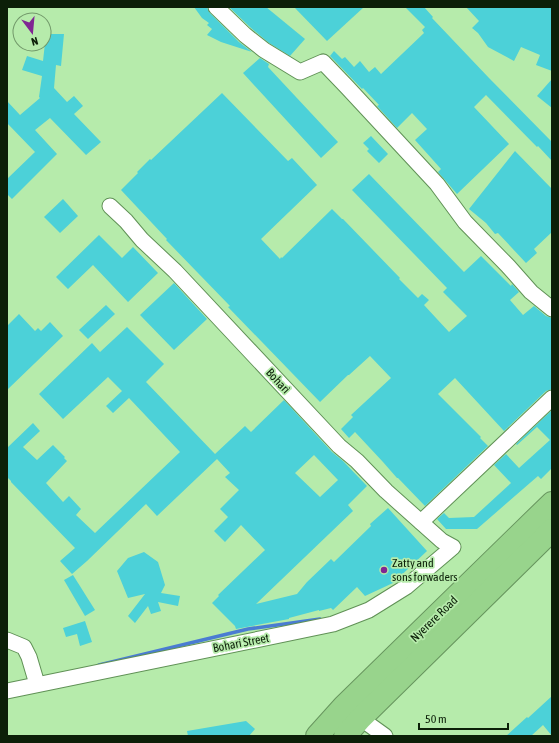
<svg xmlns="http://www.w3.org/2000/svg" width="559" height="743" font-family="'Asap Condensed',sans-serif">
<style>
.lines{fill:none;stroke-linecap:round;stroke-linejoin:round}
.stream{stroke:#4a7cd2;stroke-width:3.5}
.building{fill:#4cd1d8;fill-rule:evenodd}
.minor-casing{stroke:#609156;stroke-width:17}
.highway-casing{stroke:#67955e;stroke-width:24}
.minor{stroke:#fff;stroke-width:15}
.highway{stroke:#98d48c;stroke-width:22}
.poi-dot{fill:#802693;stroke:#b6ebab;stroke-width:1.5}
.labels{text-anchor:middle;stroke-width:3.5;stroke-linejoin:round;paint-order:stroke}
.street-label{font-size:12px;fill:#0c1f08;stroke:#b6ebab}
.poi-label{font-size:12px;fill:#0c1f08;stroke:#b6ebab;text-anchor:start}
</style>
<rect width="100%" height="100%" fill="#b6ebab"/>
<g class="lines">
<!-- stream -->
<path class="stream" d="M99 665 248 629 320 619"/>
</g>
<!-- building -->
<g class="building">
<path d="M194 7H207L208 10 210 13 239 42 252 52 221 42 207 35 212 29 207 25 209 23 202 18Z"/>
<path d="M229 7H266L305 39 290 56 269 43 251 28Z"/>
<path d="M294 7H364L327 41Z"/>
<path d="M405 7H424L433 17 432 18 489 78 552 142V161L538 146 537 147 486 95 474 107 509 144 457 194 438 172 441 169 415 140 427 129 412 113 397 128 377 106 379 105 363 88 362 89 330 56 334 51 342 59 345 57 354 67 360 61 369 72 375 67 381 74 424 33 422 30 425 27Z"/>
<path d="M466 7H552V71L536 65 540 55 521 47 514 61 488 47 478 33 472 28 479 21Z"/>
<path d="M46 34H64L61 66 56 65 54 88 67 102 74 96 83 106 74 114 101 142 86 155 50 118 35 130 57 154 12 199 7 194V179L35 152 7 123V101L20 115 40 98 39 97 42 76 22 70 27 56 43 61Z"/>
<path d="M260 58 269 64 268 67 338 142 321 158 243 73Z"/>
<path d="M552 79V108L537 96Z"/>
<path d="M222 93 288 161 292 158 317 185 261 239 280 259 281 257 282 258 332 209 342 219H343L400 278 399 279 418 298 422 294 429 300 424 305 449 332 467 316 443 292 447 288 352 190 369 174 464 272 481 256 511 286 512 284 519 292 510 300 523 315 534 306 546 316 552 318V389L546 391 504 431 455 378 438 394 481 437 480 438 488 446 425 506 398 478H397L383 462 355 432 349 438 341 429 353 417 351 415 391 378 370 356 349 375H348L320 402 228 307 230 306 166 240 167 239 121 190 138 173 137 172 150 159 151 160Z"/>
<path d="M371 136 388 154 379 163 367 151 369 149 363 143Z"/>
<path d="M515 151 552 189V232L534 249 537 253 526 263 498 233 495 234 486 223 469 209Z"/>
<path d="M63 199 78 216 60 233 44 217Z"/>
<path d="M99 235 122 258 133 247 158 273 128 302 93 265 68 289 56 277Z"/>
<path d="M174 283 207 319 174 350 140 315Z"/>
<path d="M106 305 115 314 88 339 79 330Z"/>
<path d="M19 314 35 331 38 328 41 331 50 322 63 336 7 390V326Z"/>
<path d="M127 327 164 364 146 382 215 454 245 426 251 432 284 400 332 452 343 461 367 486 348 505 353 511 256 604 297 594 307 582 331 559 334 562 371 526 370 524 388 508 427 551 393 583 365 596 357 587 333 610 331 608 319 611V610L289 618V619L236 629 235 626 212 603 219 596 218 595 265 550 241 525 225 542 214 531 228 517 220 509 239 490 225 477 230 473 217 459 157 516 146 504 87 561 72 574 60 561 75 548 11 482V481L7 477V448L33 423 40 431 23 447 37 460 53 445 65 457 64 458 67 461 46 483 63 502 69 496 81 509 76 515 95 533 180 452 129 398 113 413 106 406 122 391 108 377 63 419 39 394 92 343 100 352ZM314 455 338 480 320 497 295 473Z"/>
<path d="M552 410V468L541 479 538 476 477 529H446L437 519 444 513 449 518 474 517 511 483 494 465 506 454 519 468 550 440 537 427 517 445 516 444Z"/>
<path d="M144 552 158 562 165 585 161 593 180 596 178 606 158 602 161 611 151 614 148 606 135 623 128 616 145 594 128 598 117 571 128 558Z"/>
<path d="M73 575 95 610 85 616 64 580Z"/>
<path d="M85 621 92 642 80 646 77 634 66 637 63 628Z"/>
<path d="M552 696V736L543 725 531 736H506L527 717 528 718Z"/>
<path d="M246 721 255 729 249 736H188L187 731Z"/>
</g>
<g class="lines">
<defs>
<g id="minor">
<path d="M216 7 245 35 264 50 300 72 323 62 347 87 437 184 465 222 508 266 531 292 552 309"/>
<path d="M421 522 552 398"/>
<path d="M7 640 24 647 29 657 37 684"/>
<path d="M7 691 333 624 369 610 406 587 453 547 442 541 386 491 357 461 339 446 175 271 142 240 126 221 110 206"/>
<path d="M353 713 385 736"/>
</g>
<g id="highway">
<path d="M317 736 344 706 552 503"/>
<path d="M345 736 360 719 552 530"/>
</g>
</defs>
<!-- minor casing -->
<use href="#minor" class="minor-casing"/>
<!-- highway casing -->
<use href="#highway" class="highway-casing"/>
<!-- minor -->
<use href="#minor" class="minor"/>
<!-- highway -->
<use href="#highway" class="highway"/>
</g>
<!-- markers -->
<circle class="poi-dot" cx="384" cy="570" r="4"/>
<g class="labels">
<!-- street labels -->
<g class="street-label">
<text transform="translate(278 381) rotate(47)" y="4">Bohari</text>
<text transform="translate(434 619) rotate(-44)" y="4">Nyerere Road</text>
<text transform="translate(241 643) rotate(-11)" y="4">Bohari Street</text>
</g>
<!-- poi labels -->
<g class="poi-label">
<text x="392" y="567">Zatty and<tspan x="392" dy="14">sons forwaders</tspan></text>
</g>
</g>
<!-- border -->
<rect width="559" height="743" fill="none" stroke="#0c1f08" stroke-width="16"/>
<!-- north arrow -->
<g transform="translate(32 32) rotate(164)"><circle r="19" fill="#b6ebab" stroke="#72996a"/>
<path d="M0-3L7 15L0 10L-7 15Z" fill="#802693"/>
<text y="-6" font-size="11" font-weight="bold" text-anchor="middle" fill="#0c1f08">N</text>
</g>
<!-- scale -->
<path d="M419 723v6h89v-6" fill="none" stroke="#0c1f08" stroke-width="2"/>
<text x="425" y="723" font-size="12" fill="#0c1f08" stroke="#b6ebab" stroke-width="3" paint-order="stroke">50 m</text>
</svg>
